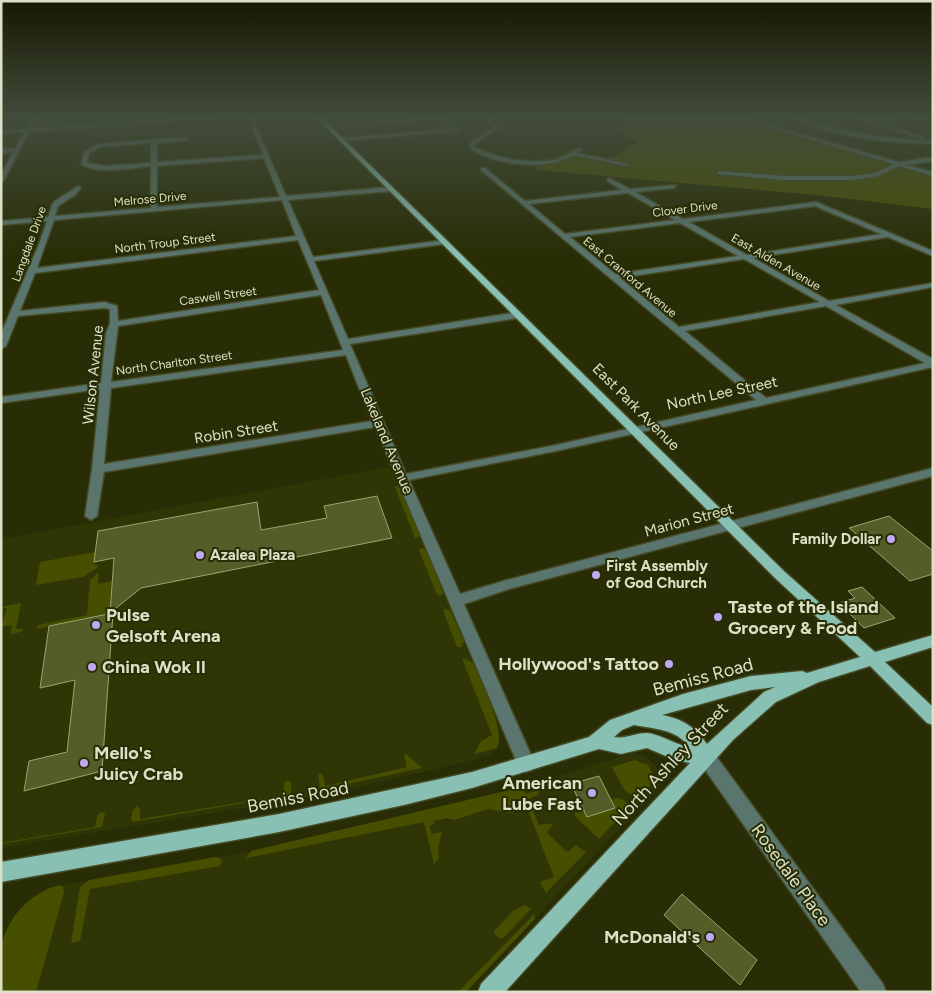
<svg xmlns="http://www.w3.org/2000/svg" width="934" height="993" font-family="Figtree,sans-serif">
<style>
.built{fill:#2f3505}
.green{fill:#464f00}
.building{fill:#545c28;stroke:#9ba56f}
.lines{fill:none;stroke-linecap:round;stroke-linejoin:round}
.minor-casing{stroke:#454a24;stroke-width:3}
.major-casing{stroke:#454a24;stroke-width:3}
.minor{fill:#5a756e;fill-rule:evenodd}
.major{fill:#88c1b3;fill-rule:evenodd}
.poi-dot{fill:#bea9f4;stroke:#282d05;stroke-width:2}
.labels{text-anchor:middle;stroke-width:4;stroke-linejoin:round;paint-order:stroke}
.far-street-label{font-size:12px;fill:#dbe1c6;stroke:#282d05}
.street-label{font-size:15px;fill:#dbe1c6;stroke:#282d05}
.poi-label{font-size:15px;font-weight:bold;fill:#dbe1c6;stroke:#282d05;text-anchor:start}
.near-poi-label{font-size:18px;font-weight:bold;fill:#dbe1c6;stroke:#282d05;text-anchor:start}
.near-street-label{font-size:18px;fill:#dbe1c6;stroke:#282d05}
</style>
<rect width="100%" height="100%" fill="#282d05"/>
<!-- built -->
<g class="built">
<path d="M393 466 443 593 497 723 499 744 495 750 488 756 441 768 326 794 1 848V539Z"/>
<path d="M633 753 646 757 657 768 660 778 658 788 466 992H1V949L7 930 21 908 47 888 251 851 531 785Z"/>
</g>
<!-- green -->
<g class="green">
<path d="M641 117H731L933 175V209L816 195 536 170 539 159 558 157 567 151 611 158 637 142 611 128 634 126 619 119Z"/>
<path d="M397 486 402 487 421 534 418 538H415L395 487Z"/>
<path d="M421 548 427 550 443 593 440 596 437 595 419 550Z"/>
<path d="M95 552 94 565H98V567L83 577 36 585 40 562Z"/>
<path d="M99 572 98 584 112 581 110 609H113V613L37 629 38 625 87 615 90 580Z"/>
<path d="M21 603 16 629H24L21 632 10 634 12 625 1 627 7 608H1V607Z"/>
<path d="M444 609 450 610 464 642 461 647H457L443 611Z"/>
<path d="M466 659 473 663C480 680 507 732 497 748L474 754 481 741 492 735 463 661V659Z"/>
<path d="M406 754 422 768 320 790 318 774 320 773 323 775 325 786 407 767 404 756Z"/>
<path d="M635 760 648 765 654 776 650 786 636 800 624 789 612 767Z"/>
<path d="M288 780 291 783V795L133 822 131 820 132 811 137 806 140 809V819L284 795V783Z"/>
<path d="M531 785 537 787 524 791 526 794 539 790 538 795 528 799 539 825 554 823 547 833 567 852 576 845 586 852 546 893 540 882 554 877 527 808 510 813 488 809 454 820 447 818 434 821V824L429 826 432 834 442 832 438 848 439 858 434 864 424 822 246 858 251 851Z"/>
<path d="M617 798 622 799 630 806 599 839 575 816V813L583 810 587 817 615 808 611 800Z"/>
<path d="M102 811 105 814 102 827 1 844V843L95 827 97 816Z"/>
<path d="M215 857 220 858 222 862 220 866 90 889 80 941 71 943 80 887 89 880Z"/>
<path d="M59 885 63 887 64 892 36 992H1C1 978 0 962 1 948 7 917 30 893 59 885Z"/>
<path d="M525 905 531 909 502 939 495 935 494 931 513 911Z"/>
<path d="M534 914 535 919 466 992H458Z"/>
</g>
<!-- building -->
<g class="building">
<path d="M377 496 392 538 141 588 110 613 114 558 94 562 98 531 257 502 261 530 327 518 324 506Z"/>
<path d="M889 516 933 551V574L910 581 849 528Z"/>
<path d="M862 587 895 618 864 628 839 603 855 598 848 591Z"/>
<path d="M113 613 102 771 24 791 29 761 67 752 75 680 40 688 49 626Z"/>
<path d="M599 776 615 808 587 817 571 784Z"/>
<path d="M682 894 757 960 740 985 664 915Z"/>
</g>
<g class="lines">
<defs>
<g id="minor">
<path d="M32 117H36L30 129 222 117 29 132 4 180 1 182V174L13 152 1 153V149H15L24 132 1 133V131L25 129Z"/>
<path d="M248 117H252L286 196 391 187 394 189 391 191 288 200 313 257 445 240 449 242 445 244 314 261 348 339 518 312 522 315 518 318 350 344 406 474 556 445 756 400 481 170V168H485L525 201 622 190 607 181 609 178 630 189 676 185 674 188 635 192 683 219 816 202 933 251V256L888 237 753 258 829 301 933 283V287L836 305 933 359V367L556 451 409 480 460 594 507 580 933 468V476L509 589 464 604 535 764 532 770 526 772 520 770 375 427 104 472 97 516 91 520 85 516 92 469 100 389 1 403V397L101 383 106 333 110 324V309L104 308 18 316 6 346 1 349V334L39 244 47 221 1 225V221L48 217 52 205 55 201 78 186 81 188 75 195 58 206 55 216 151 208V166C134 168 95 175 81 164L85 151 99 144 186 137 188 140 157 143V162L263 155ZM151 143V163L105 166 87 163 89 153 100 147ZM264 158 280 197 157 207V166ZM628 193 675 220 565 234 529 204ZM282 200 296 236 37 268 54 220ZM815 206 881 234 747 255 689 222ZM680 223 738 256 615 274 570 237ZM298 240 319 290 118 321 117 306 104 302 20 311 35 273ZM744 259 820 302 679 327 620 278ZM321 295 343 350 111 382 118 326ZM826 306 925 363 766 398 685 331ZM346 355 372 421 104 464 111 388Z"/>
<path d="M446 117 459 131 341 141 339 138 453 129 443 119 328 127 326 126Z"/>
<path d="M492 117H497L493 121 498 128 475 144V147C495 159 535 165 558 159 565 157 572 151 579 148L582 150 576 153 629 164 626 166C617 164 578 155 572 156 568 157 563 161 558 162 532 168 494 164 471 149L469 144 493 128 488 121Z"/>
<path d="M533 117H538L536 118Z"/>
<path d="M733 117H741L899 162 933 157V161L906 165 933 172V176L899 166 878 176 852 180H784L717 174 719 171 784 176H852L875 173 894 164Z"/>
<path d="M794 117H801C845 132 886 140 933 140V144C889 143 832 138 794 117Z"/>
<path d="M855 117H862L926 138 921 139Z"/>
<path d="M878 117H897L873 120 871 119Z"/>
<path d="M915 117 933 120V123L915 118Z"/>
<path d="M707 750 713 752 883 984 886 992H861L701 764 698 758 701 752Z"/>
</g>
<path id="major" d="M316 117H321L785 572 875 652 933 635V647L885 662 933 707V725L927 723 870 666 819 682 776 702 733 740 505 992H478L481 984 690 763 675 760 647 748 621 754 599 749 472 788 404 805 279 832 1 882V862L279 814 472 772 589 737 610 720 683 694 751 676 802 671 807 673 860 657 775 578ZM775 687 764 692 707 744C695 727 683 719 662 715L751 690ZM634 725C654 729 677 729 689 747 677 745 655 732 646 733 635 733 626 739 614 737L622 730Z"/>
</defs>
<!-- minor casing -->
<use href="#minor" class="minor-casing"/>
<!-- major casing -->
<use href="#major" class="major-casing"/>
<!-- minor -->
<use href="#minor" class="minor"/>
<!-- major -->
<use href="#major" class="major"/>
</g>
<!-- sky -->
<linearGradient id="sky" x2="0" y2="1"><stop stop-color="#161903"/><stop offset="0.46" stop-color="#424c3b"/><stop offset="1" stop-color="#424c3b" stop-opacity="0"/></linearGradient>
<rect width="934" height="256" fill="url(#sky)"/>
<!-- markers -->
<g class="poi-dot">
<circle cx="891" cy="539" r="5"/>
<circle cx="200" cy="555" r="5"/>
<circle cx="596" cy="575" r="5"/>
<circle cx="718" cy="617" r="5"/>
<circle cx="96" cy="625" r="5"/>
<circle cx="669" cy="664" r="5"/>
<circle cx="92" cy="667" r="5"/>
<circle cx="84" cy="763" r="5"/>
<circle cx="592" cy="793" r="5"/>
<circle cx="710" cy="937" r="5"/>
</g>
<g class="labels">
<!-- far-street labels -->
<g class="far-street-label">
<text transform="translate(150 199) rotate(-5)" y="4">Melrose Drive</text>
<text transform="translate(685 209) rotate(-7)" y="4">Clover Drive</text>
<text transform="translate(165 243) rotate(-7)" y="4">North Troup Street</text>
<text transform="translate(29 244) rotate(-70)" y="4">Langdale Drive</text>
<text transform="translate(776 262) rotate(30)" y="4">East Alden Avenue</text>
<text transform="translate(630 277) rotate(40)" y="4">East Cranford Avenue</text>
<text transform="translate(218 296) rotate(-8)" y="4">Caswell Street</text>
<text transform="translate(174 363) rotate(-8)" y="4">North Charlton Street</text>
</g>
<!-- street labels -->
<g class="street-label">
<text transform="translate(93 375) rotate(-84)" y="5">Wilson Avenue</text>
<text transform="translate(722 393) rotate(-12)" y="5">North Lee Street</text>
<text transform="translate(636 407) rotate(45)" y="5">East Park Avenue</text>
<text transform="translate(236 432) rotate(-9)" y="5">Robin Street</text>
<text transform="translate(387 441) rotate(67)" y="5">Lakeland Avenue</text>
<text transform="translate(689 520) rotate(-15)" y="5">Marion Street</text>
</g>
<!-- poi labels -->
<g class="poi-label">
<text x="881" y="544" text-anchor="end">Family Dollar</text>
<text x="210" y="560">Azalea Plaza</text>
<text x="606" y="571">First Assembly<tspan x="606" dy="17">of God Church</tspan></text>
</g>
<!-- near-poi labels -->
<g class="near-poi-label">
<text x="728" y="613">Taste of the Island<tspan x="728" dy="21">Grocery &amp; Food</tspan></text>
<text x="106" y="621">Pulse<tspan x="106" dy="21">Gelsoft Arena</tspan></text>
<text x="659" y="670" text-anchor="end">Hollywood's Tattoo</text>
<text x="102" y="673">China Wok II</text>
<text x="94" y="759">Mello's<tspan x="94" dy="21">Juicy Crab</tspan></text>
<text x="582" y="789" text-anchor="end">American<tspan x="582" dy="21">Lube Fast</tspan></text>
<text x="700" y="943" text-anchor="end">McDonald's</text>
</g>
<!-- near-street labels -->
<g class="near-street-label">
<text transform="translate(703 677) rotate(-15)" y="6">Bemiss Road</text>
<text transform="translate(670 764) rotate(-47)" y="6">North Ashley Street</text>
<text transform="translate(298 797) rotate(-11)" y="6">Bemiss Road</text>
<text transform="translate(791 875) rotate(54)" y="6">Rosedale Place</text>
</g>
</g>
<!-- border -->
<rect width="934" height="993" fill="none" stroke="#dbe1c6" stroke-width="5"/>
</svg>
